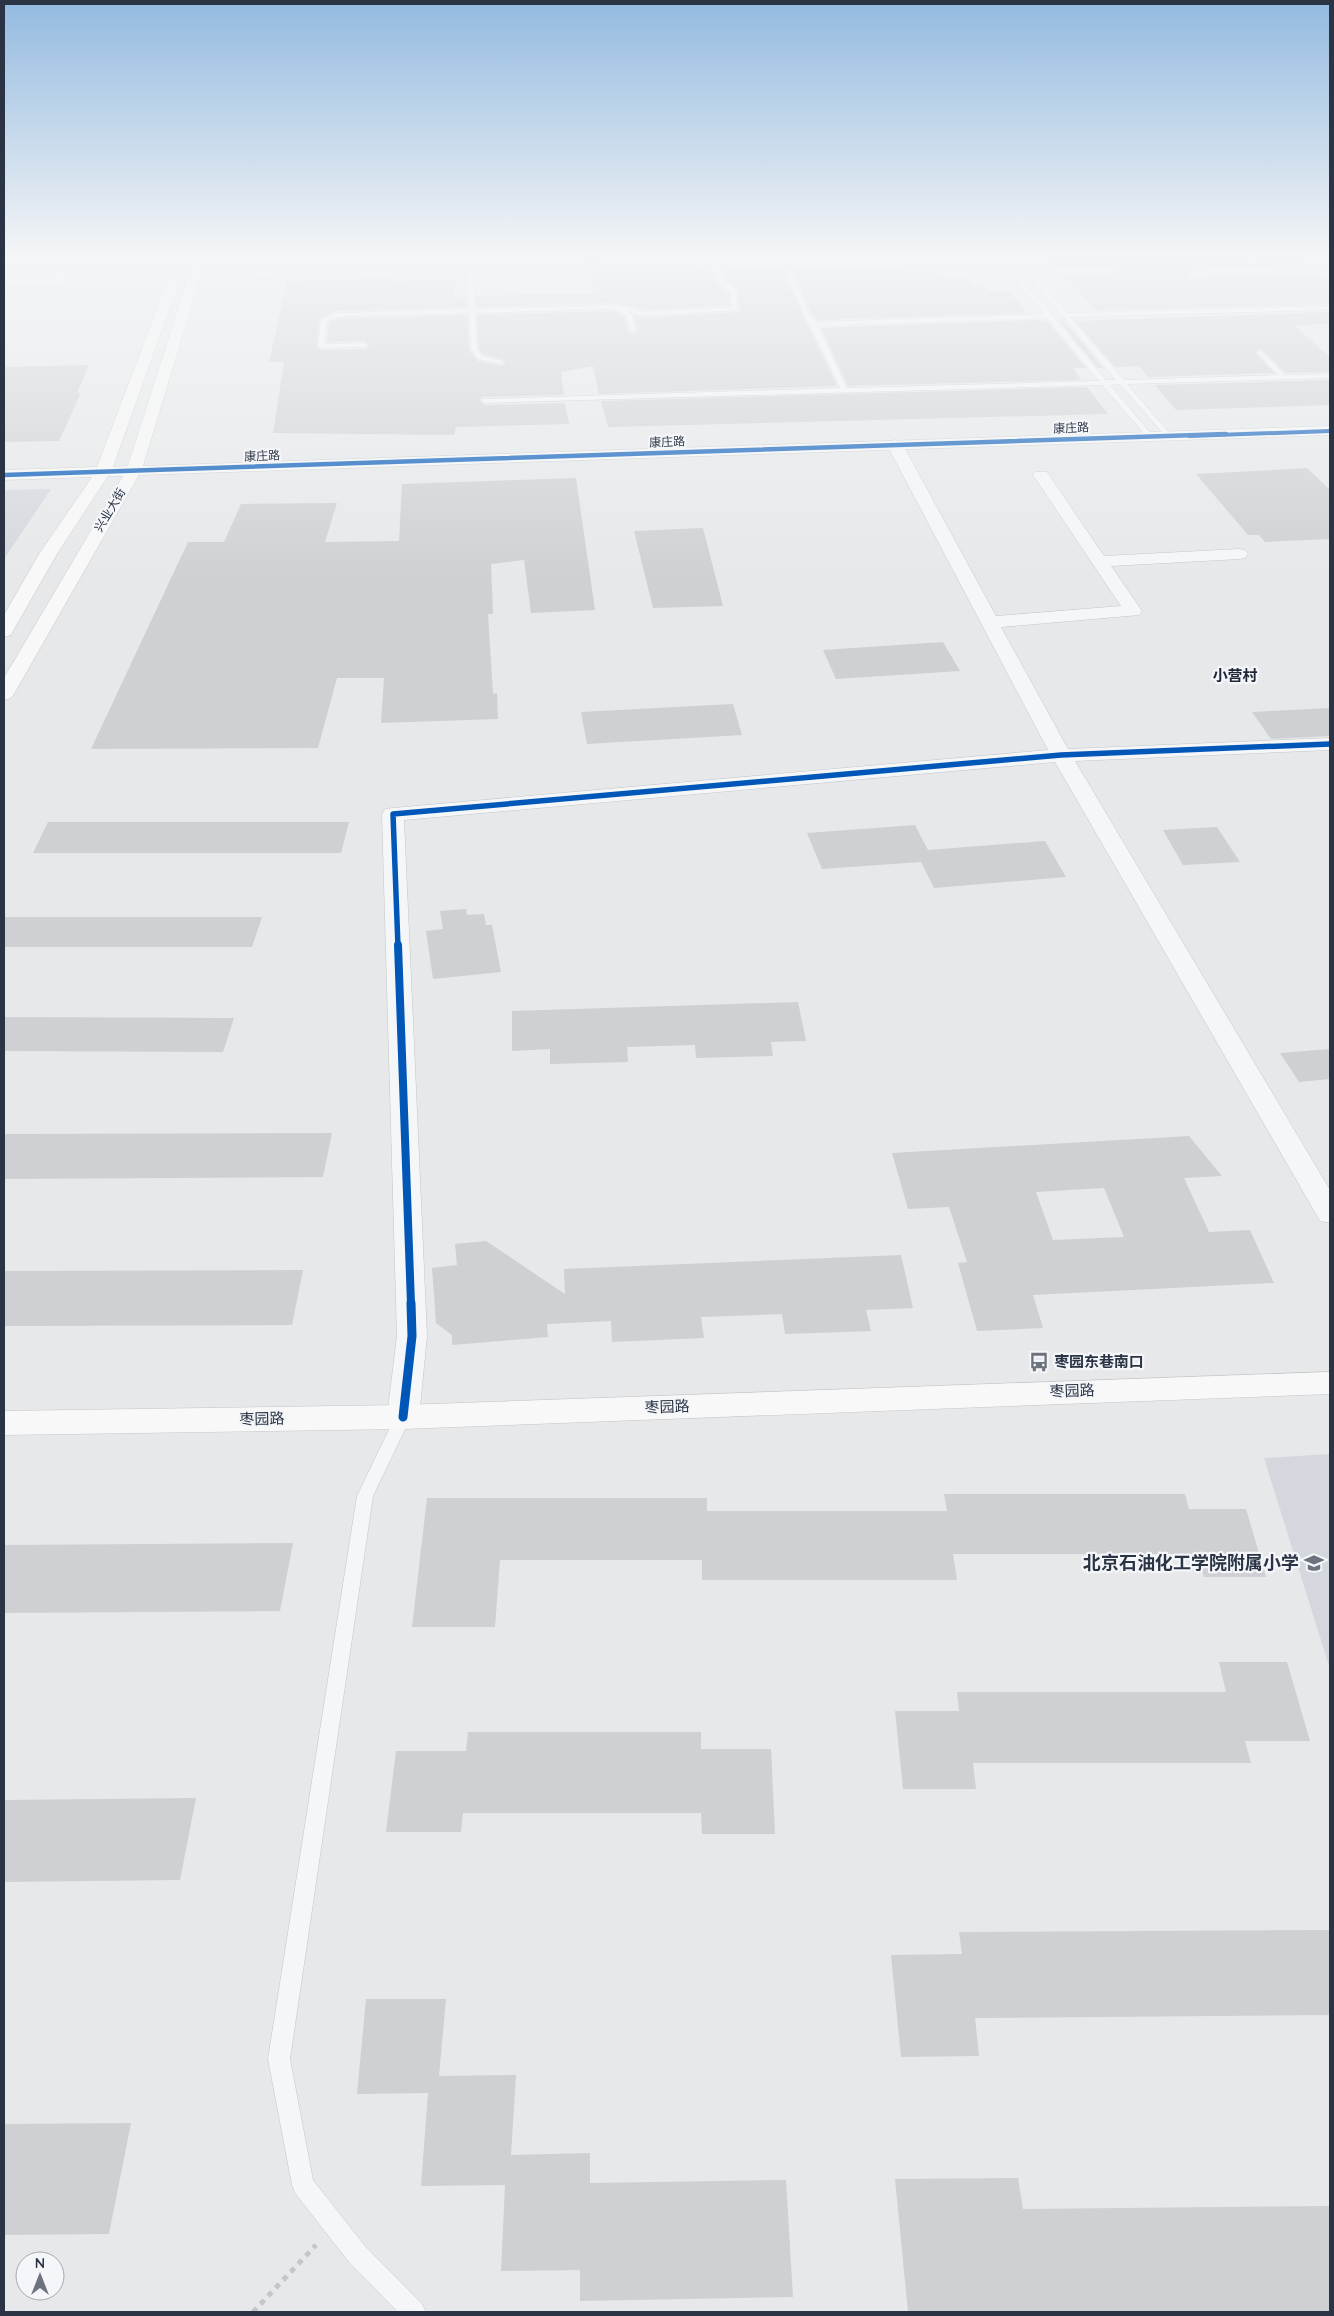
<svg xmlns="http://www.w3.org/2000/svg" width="1334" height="2316" font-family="Quicksand,'Noto Sans SC',sans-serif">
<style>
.built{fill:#d4d7dd}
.building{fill:#ced0d3;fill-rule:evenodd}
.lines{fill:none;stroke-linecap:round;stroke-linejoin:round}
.lane-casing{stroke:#c4c6c8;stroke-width:1}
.street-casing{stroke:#c4c6c8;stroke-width:1}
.secondary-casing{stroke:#c4c6c8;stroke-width:1}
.path{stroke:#c5c6ca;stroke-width:5;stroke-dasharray:5.5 5.5;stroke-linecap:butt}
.lane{fill:#f5f6f7;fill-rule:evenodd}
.street{fill:#f5f6f7;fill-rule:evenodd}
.secondary{fill:#f8f8f8;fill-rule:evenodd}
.cycleway-far4-casing{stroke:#f4f6f9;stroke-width:5}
.cycleway-far3-casing{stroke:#f4f6f9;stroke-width:6}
.cycleway-far2-casing{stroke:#f4f6f9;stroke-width:8}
.cycleway-far1-casing{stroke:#f4f6f9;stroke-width:11}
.cycleway-casing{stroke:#f4f6f9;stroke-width:12}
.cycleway-far4{stroke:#0057b8;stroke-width:4}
.cycleway-far3{stroke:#0057b8;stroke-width:4.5}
.cycleway-far2{stroke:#0057b8;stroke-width:5.5}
.cycleway-far1{stroke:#0057b8;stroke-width:8}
.cycleway{stroke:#0057b8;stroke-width:9}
.labels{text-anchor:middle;stroke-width:4.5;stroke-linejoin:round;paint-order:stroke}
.far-street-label{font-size:12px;fill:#2b3445;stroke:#f4f6f9}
.far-quarter-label{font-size:15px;font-weight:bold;fill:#1d2536;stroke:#f4f6f9}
.poi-label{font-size:15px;font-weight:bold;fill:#2b3445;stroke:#f4f6f9;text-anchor:start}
.street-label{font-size:15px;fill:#2b3445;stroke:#f4f6f9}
.near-poi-label{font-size:18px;font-weight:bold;fill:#2b3445;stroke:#f4f6f9;text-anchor:end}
</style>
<rect width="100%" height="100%" fill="#e6e8ea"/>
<!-- built -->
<g class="built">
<path d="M51 489 4 559V490Z"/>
<path d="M1330 1454V1669L1264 1458Z"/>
</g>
<!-- building -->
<g class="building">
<path d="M1107 255H1246V264L1306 262 1317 271 1232 266 1198 269 1185 275 1190 279 1220 274 1325 277 1330 281V304L1096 310 1064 275 1111 274 1114 268H1057L1048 258Z"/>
<path d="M934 265 945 279 968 278 974 285H984L989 291H1010L1027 313 817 320 810 311 791 268Z"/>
<path d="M781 269 837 386 599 394 593 366 561 372 564 395 482 397 479 400 485 405 565 403 569 424 456 427 454 435 273 433 284 362H269L287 281 395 278V281L455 279V297L466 296 467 307 336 311 319 319 317 348 321 350 365 349 370 346 365 341 327 342 329 321 337 319 467 315 469 350 478 361 501 366 505 364 504 360 483 354 479 348 477 315 615 311 624 317 628 331 634 334 638 330 634 315 642 318 739 312 741 309 738 301 739 291 727 281 723 270Z"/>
<path d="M697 270H712L718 285 730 294 728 301 730 305 643 310 625 304 605 303 477 307 476 296 594 293 590 272Z"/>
<path d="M1330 312V324L1294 325 1330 357V372L1286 373 1260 348 1256 353 1274 373 1148 377 1139 366 1115 367 1075 321Z"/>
<path d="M1033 320 1047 321 1086 368H1073L1081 380 848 386 821 328Z"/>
<path d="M1059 321H1064L1103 368H1098Z"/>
<path d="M89 365 77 393H81L59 441 4 442V367Z"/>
<path d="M1330 380V405L1176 410 1155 385Z"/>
<path d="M1087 387 1108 414 608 427 601 401Z"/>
<path d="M1307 468 1330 490V539L1265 542 1259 535H1248L1196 474Z"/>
<path d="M576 478 595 610 531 613 524 560 491 564 493 614H488L493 694 497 693 498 719 381 723 384 678H337L318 748 91 749 188 542H224L241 504 337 503 325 542 399 541 402 484Z"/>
<path d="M703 528 723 606 653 608 634 531Z"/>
<path d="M943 642 960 671 836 679 823 650Z"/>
<path d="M733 704 742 735 587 744 581 712Z"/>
<path d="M1330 708V736L1271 739 1252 712Z"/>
<path d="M48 822H349L341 853H33Z"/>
<path d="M915 825 928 850 1045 841 1066 877 934 888 921 862 822 869 807 833Z"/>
<path d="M1217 827 1240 862 1183 865 1163 830Z"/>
<path d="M466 909 467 915 484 914 486 925H492L501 972 433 979 426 931 443 929 440 911Z"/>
<path d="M4 917H262L252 947H4Z"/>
<path d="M798 1002 806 1041 771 1042 773 1056 696 1058 695 1045 627 1047 628 1062 550 1064V1049L512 1051V1011Z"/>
<path d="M4 1017 234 1018 223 1052 4 1051Z"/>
<path d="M1330 1049V1079L1299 1082 1280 1053Z"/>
<path d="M332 1133 323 1177 4 1179V1134Z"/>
<path d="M1189 1136 1222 1176 1184 1178 1209 1232 1250 1230 1274 1283 1033 1295 1043 1328 977 1331 958 1263 967 1262 949 1207 908 1209 892 1153ZM1104 1188 1124 1237 1053 1240 1036 1192Z"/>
<path d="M486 1241 565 1294 564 1269 901 1255 913 1308 866 1310 871 1331 785 1334 782 1314 701 1317 704 1338 612 1342 611 1321 547 1324 548 1337 452 1345V1335L436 1323 432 1268 457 1265 455 1244Z"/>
<path d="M303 1270 292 1325 4 1326V1271Z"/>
<path d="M944 1494H1185L1189 1509H1246L1266 1577H1204L1198 1554H953L957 1580H702V1560H500L495 1627H412L427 1498H707V1511H947Z"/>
<path d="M293 1543 280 1611 4 1613V1545Z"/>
<path d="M1219 1662H1287L1310 1741H1245L1251 1763H973L976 1789H903L895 1711H959L957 1692H1226Z"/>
<path d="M468 1732H701V1749H771L775 1834H702L701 1813H463L461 1832H386L396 1751H466Z"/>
<path d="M196 1798 180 1880 4 1882V1800Z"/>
<path d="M1330 1930V2015L975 2018 979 2056 901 2057 891 1955 962 1954 959 1932Z"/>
<path d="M366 1999H446L439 2076 516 2075 511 2155 590 2153V2183L786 2180 793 2297 580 2301V2270L501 2271 505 2185 421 2186 428 2093 357 2094Z"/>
<path d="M131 2123 109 2234 4 2235V2124Z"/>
<path d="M1018 2178 1023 2209 1330 2206V2312H908L895 2179Z"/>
</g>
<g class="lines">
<defs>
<g id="lane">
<path d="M777 255H783L784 258 922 255 919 257 786 261 808 312 816 322 1044 314 996 255H1002L1106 380H1116L1012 255H1018L1031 270 1113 269 1111 272 1034 274 1067 313 1330 306V310L1070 317 1124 380 1278 375 1257 352 1260 350 1285 375 1330 374V378L1127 384 1170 434 1171 436 1167 438 1120 384 1110 385 1152 435V439H1149L1102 385 485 403 481 401 482 399 840 388C820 345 799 305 780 261L716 263 719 266 725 282 738 292 736 301 739 310 642 316 627 311 632 315 636 330 633 332 630 330 626 316 616 309 475 313 477 349 482 356 503 361 504 362 501 364 478 359 471 349 469 313 337 317 327 320 325 344 365 343 368 345 365 347 321 348 318 346 321 319 337 313 469 309 467 271 176 278 173 276 176 274 532 265C543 257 571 254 581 264L778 258ZM557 262 575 266 557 271 539 266ZM707 264 713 267 720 284 732 293 730 301 733 307 643 312 625 306 605 305 475 309 473 270 535 269 557 274 571 272 580 268ZM1047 318 1099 381 847 388 818 326Z"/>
<path d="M1297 255H1304L1325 267 1324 276 1259 272H1220L1190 277 1187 275C1211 261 1290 271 1319 273L1320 269Z"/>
<path d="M403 1411 409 1413 411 1417 373 1496 290 2059 313 2180 365 2246 422 2304 426 2312H398L349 2262 295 2193 292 2185 268 2059 357 1496 395 1417 397 1413Z"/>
</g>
<g id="street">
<path d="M66 265 72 269 64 283 4 285V277L56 276 62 266Z"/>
<path d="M895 440 900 442 903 445 996 616 1121 606 1033 475 1035 472H1047L1104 556 1239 549 1245 550 1248 554 1245 558 1239 559 1111 566 1142 611 1139 615 1001 627 1068 749 1330 738V750L1075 761 1330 1190V1223L1320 1221 1316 1214 1055 762 404 820 427 1336 419 1417 414 1425 403 1429 392 1425 387 1417 397 1336 382 814 385 809 393 808 1048 750 887 445 890 442Z"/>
</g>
<g id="secondary">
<path d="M195 255H207L143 466 1330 426V435L139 475 14 694 11 698 4 700V678L123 476H108L57 554 13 631 11 635 4 637V615L39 554 92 477 4 480V470L97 467 167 282 169 279H177L179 282 113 467 128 466Z"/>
<path d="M1330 1372V1394L403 1429 4 1435V1411L403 1405Z"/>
</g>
</defs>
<!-- lane casing -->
<use href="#lane" class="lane-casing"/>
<!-- street casing -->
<use href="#street" class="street-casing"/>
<!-- secondary casing -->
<use href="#secondary" class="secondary-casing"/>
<!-- path -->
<path class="path" d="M253 2312 316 2245"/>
<!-- lane -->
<use href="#lane" class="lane"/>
<!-- street -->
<use href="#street" class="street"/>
<!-- secondary -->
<use href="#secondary" class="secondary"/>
<defs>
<path id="cycleway-far4" d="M1189 436 1330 431"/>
<path id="cycleway-far3" d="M4 475 1226 434"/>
<path id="cycleway-far2" d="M398 947 393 814 1061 755 1330 744"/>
<path id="cycleway-far1" d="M398 945 411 1304"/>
<path id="cycleway" d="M403 1417 412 1336 411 1303"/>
</defs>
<!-- cycleway-far4 casing -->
<use href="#cycleway-far4" class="cycleway-far4-casing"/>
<!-- cycleway-far3 casing -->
<use href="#cycleway-far3" class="cycleway-far3-casing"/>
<!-- cycleway-far2 casing -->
<use href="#cycleway-far2" class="cycleway-far2-casing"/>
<!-- cycleway-far1 casing -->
<use href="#cycleway-far1" class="cycleway-far1-casing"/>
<!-- cycleway casing -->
<use href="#cycleway" class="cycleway-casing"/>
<!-- cycleway-far4 -->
<use href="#cycleway-far4" class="cycleway-far4"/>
<!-- cycleway-far3 -->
<use href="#cycleway-far3" class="cycleway-far3"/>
<!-- cycleway-far2 -->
<use href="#cycleway-far2" class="cycleway-far2"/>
<!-- cycleway-far1 -->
<use href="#cycleway-far1" class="cycleway-far1"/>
<!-- cycleway -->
<use href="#cycleway" class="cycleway"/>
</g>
<!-- sky -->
<linearGradient id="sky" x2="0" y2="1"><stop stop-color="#93bae0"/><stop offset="0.44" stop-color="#f4f5f6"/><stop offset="1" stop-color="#f4f5f6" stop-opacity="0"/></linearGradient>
<rect width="1334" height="579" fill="url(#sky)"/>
<!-- icons -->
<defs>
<symbol id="bus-bare" viewBox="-9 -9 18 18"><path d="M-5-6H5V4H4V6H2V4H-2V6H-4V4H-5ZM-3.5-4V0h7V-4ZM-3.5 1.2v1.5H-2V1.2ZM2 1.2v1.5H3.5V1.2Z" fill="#6c737f" stroke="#f4f6f9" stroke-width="2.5" paint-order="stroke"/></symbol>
<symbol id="school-bare" viewBox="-9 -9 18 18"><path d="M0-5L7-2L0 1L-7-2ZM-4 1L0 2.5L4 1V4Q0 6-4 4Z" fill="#6c737f" stroke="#f4f6f9" stroke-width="2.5" paint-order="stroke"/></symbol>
</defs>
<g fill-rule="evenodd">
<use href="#bus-bare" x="1025" y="1348" width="28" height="28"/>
<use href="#school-bare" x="1300" y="1549" width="28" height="28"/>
</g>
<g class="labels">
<!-- far-street labels -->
<g class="far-street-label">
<text transform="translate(1071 428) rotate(-2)" y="4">康庄路</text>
<text transform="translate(667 442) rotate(-2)" y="4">康庄路</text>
<text transform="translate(262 456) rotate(-2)" y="4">康庄路</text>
<text transform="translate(110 510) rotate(-59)" y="4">兴业大街</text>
</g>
<!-- far-quarter labels -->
<g class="far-quarter-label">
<text x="1235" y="681">小营村</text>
</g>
<!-- poi labels -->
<g class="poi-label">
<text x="1054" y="1367">枣园东巷南口</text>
</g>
<!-- street labels -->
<g class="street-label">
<text transform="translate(1072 1391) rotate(-2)" y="5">枣园路</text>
<text transform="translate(667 1407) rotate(-2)" y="5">枣园路</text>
<text transform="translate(262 1419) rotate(-1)" y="5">枣园路</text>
</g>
<!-- near-poi labels -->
<g class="near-poi-label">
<text x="1299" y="1569">北京石油化工学院附属小学</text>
</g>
</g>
<!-- border -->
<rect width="1334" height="2316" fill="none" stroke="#2b3445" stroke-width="10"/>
<!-- north arrow -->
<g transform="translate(40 2276)"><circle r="24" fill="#f4f6f9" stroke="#a4a8b1"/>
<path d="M0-4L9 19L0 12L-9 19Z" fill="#6c737f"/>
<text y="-8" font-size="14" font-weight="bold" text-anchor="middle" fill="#2b3445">N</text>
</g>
</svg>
